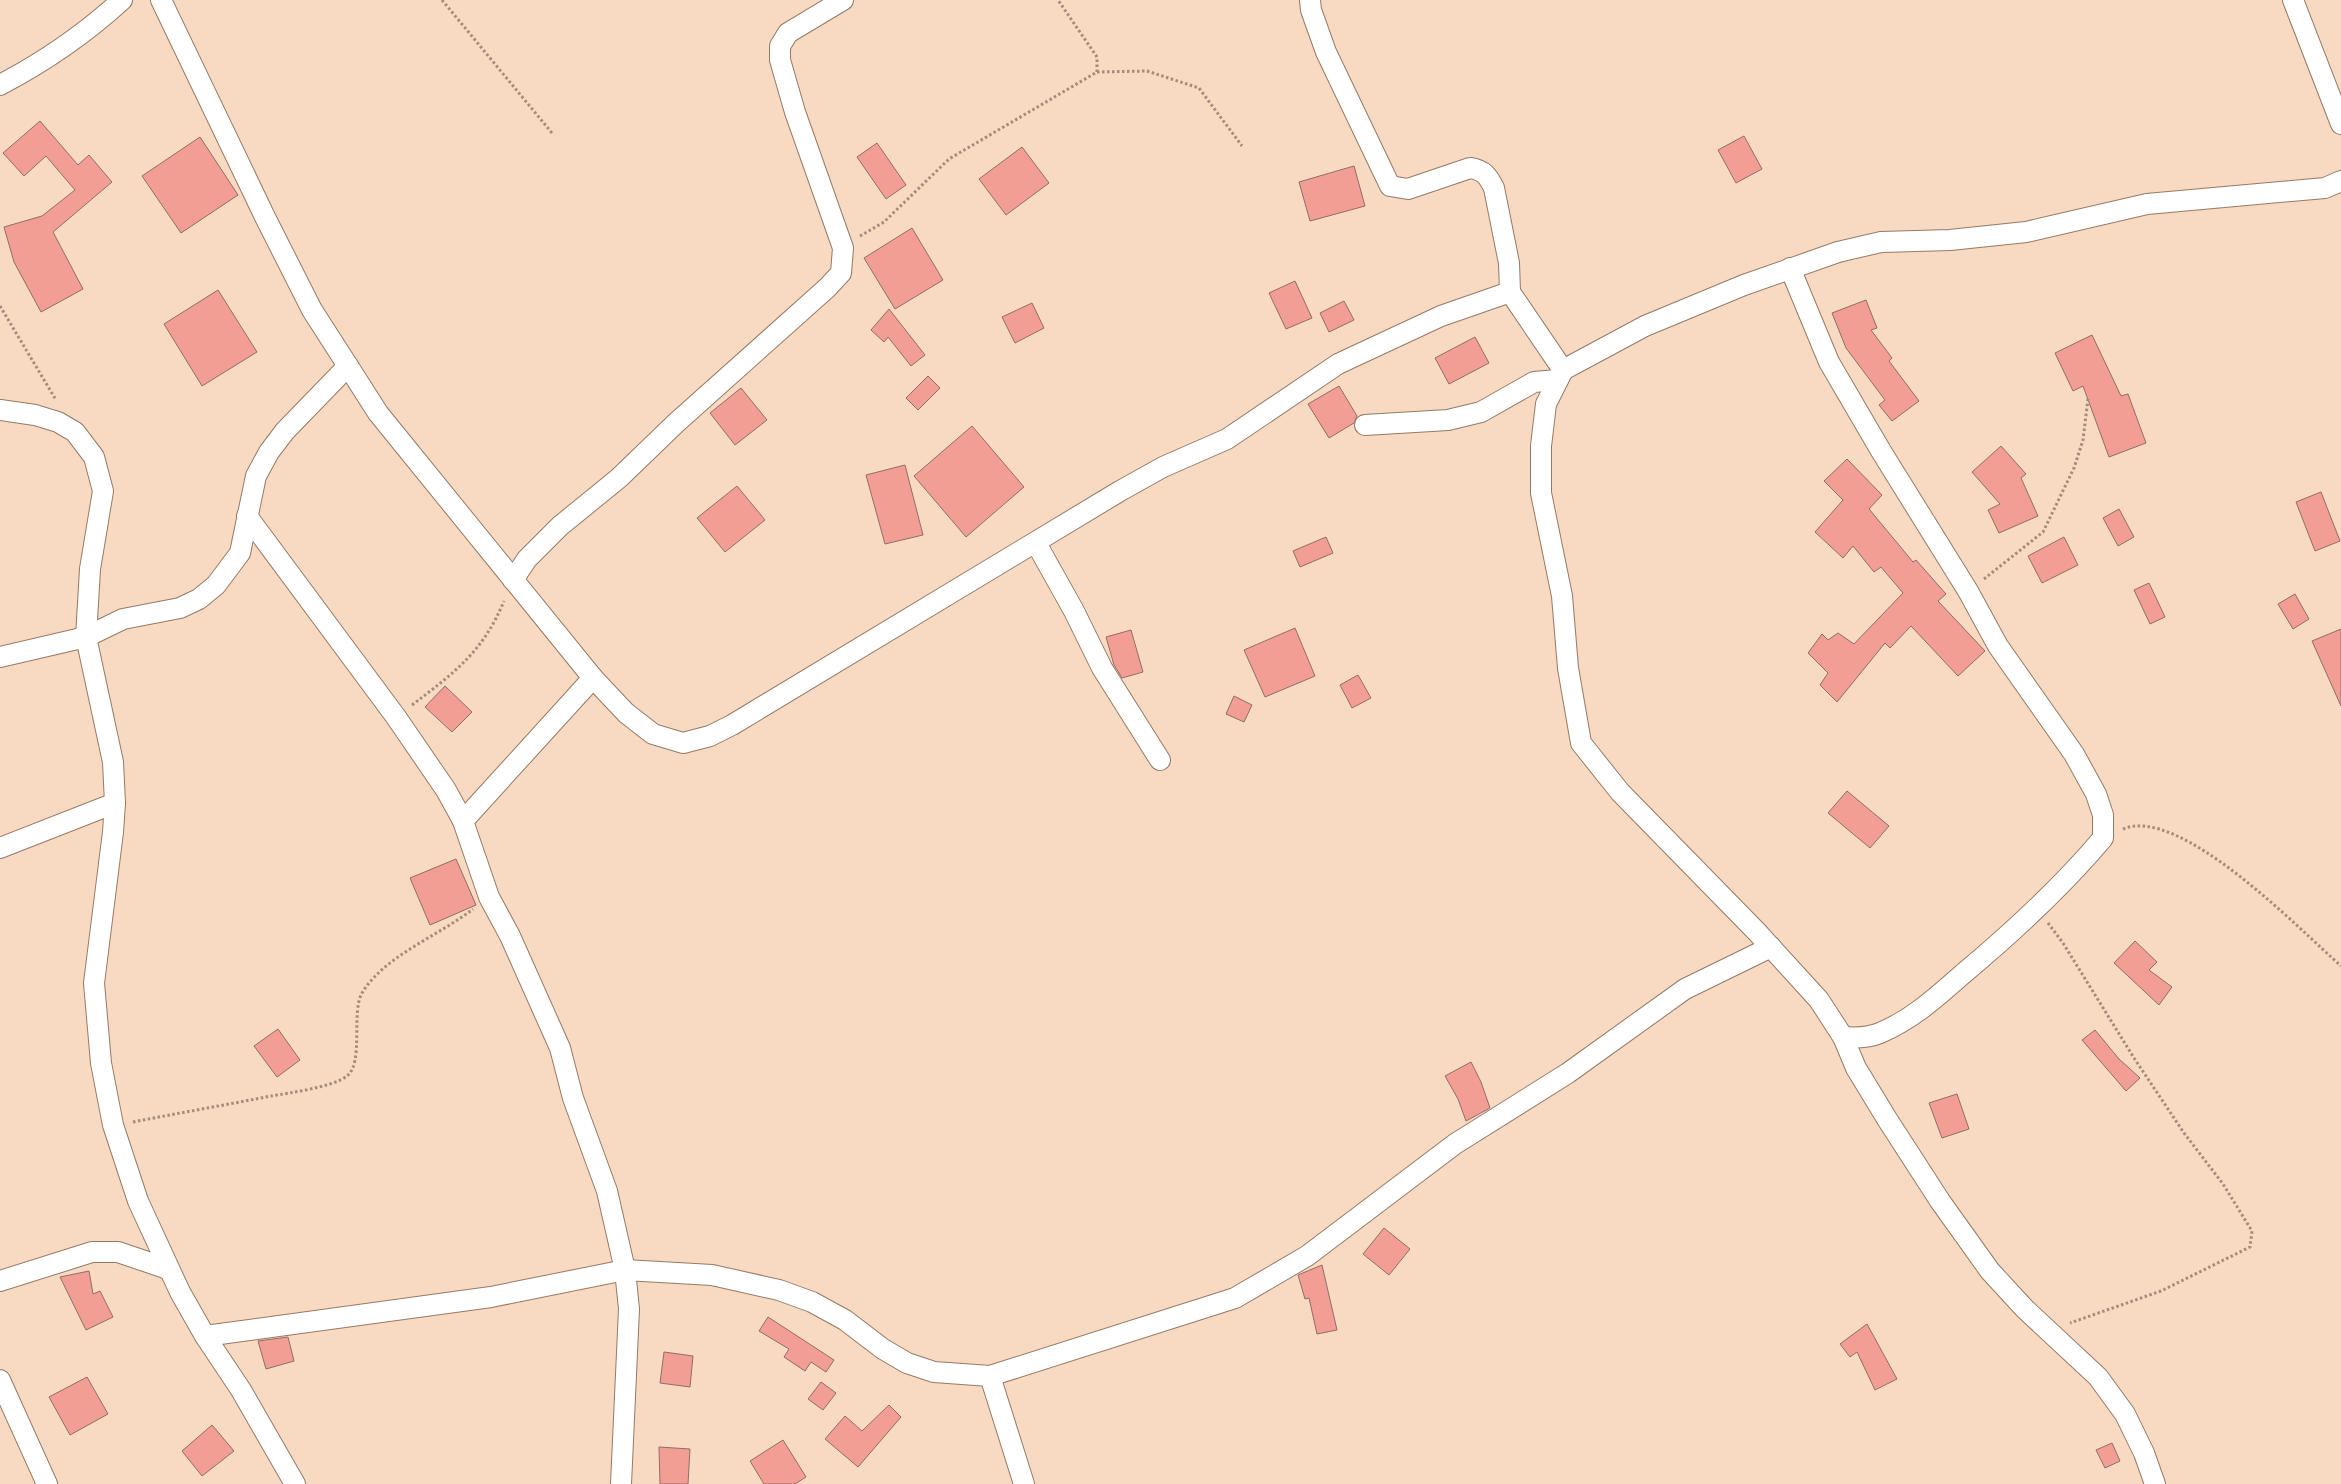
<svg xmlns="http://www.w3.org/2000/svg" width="2341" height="1484" font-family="'Public Sans',sans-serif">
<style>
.building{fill:#f39e94;stroke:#916d68}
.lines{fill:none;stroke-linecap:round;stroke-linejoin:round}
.minor-casing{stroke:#967a65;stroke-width:22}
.path{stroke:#a38c7c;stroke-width:3;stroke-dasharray:2.5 2.5;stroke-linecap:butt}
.minor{stroke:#fff;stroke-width:20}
</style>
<rect width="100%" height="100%" fill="#f8d9c2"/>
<!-- building -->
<g class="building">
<path d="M40 121 78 165 89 155 112 182 53 232 83 289 41 312 14 262 4 227 42 216 75 190 46 156 24 176 3 153Z"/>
<path d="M1744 136 1762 169 1736 183 1718 150Z"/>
<path d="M200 137 238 195 181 233 142 176Z"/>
<path d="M877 143 906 185 886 199 857 157Z"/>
<path d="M1022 147 1049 183 1006 215 979 179Z"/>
<path d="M1354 166 1365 206 1310 221 1299 182Z"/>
<path d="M912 228 943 280 895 309 864 258Z"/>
<path d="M1295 281 1312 318 1286 329 1269 293Z"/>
<path d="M218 290 257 352 202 386 164 324Z"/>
<path d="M1866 300 1877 328 1871 330 1892 358 1889 361 1919 401 1892 421 1879 405 1885 400 1846 348 1832 313Z"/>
<path d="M1344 301 1354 320 1329 332 1320 313Z"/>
<path d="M1032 303 1044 328 1015 343 1002 317Z"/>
<path d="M889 309 925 355 911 366 888 337 884 342 871 330Z"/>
<path d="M2092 335 2121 396 2128 394 2146 443 2109 457 2083 386 2073 391 2055 353Z"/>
<path d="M1475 337 1489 363 1449 384 1435 358Z"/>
<path d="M928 376 940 388 918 410 906 398Z"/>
<path d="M1339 386 1357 416 1354 423 1329 438 1308 404Z"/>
<path d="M741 388 767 420 735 445 710 413Z"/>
<path d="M972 426 1024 487 966 537 914 476Z"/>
<path d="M2001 446 2026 474 2021 478 2038 516 1999 533 1988 510 2000 504 1972 472Z"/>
<path d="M1847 459 1882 495 1869 509 1913 562 1916 560 1946 594 1938 601 1985 651 1958 676 1911 626 1890 648 1885 643 1837 702 1820 685 1828 673 1808 653 1822 634 1828 640 1838 633 1854 644 1903 593 1881 567 1874 572 1853 546 1843 558 1815 532 1843 500 1824 481Z"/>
<path d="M905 465 923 535 885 544 866 475Z"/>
<path d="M737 486 765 520 725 552 697 518Z"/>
<path d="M2321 492 2340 541 2315 551 2296 502Z"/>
<path d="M2119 509 2134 537 2118 546 2103 518Z"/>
<path d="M1326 537 1333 553 1300 567 1293 551Z"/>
<path d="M2064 537 2078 565 2042 583 2028 556Z"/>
<path d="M2149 583 2165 617 2150 624 2134 590Z"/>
<path d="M2295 594 2309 619 2293 629 2278 604Z"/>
<path d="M1295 628 1315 676 1265 697 1244 650Z"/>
<path d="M2341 629V706L2312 641Z"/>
<path d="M1131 630 1143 672 1122 678 1114 665 1106 637Z"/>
<path d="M1358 675 1371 698 1352 708 1340 685Z"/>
<path d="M445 686 472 712 452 732 425 707Z"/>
<path d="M1234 696 1252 705 1244 722 1226 714Z"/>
<path d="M1847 791 1889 826 1870 848 1828 813Z"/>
<path d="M456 859 476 905 430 925 410 878Z"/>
<path d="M2135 941 2157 962 2149 970 2172 987 2159 1005 2114 963Z"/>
<path d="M278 1029 300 1060 277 1077 254 1046Z"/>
<path d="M2095 1030 2119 1059 2140 1078 2126 1091 2082 1040Z"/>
<path d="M1471 1062 1481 1082 1490 1108 1466 1121 1458 1099 1445 1076Z"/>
<path d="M1957 1094 1969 1129 1942 1138 1929 1103Z"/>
<path d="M1384 1228 1410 1249 1389 1275 1363 1254Z"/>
<path d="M1322 1265 1337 1330 1317 1334 1309 1298 1305 1299 1298 1275Z"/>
<path d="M89 1271 93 1294 100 1291 113 1317 86 1330 60 1277Z"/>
<path d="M768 1317 834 1360 826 1372 811 1362 805 1371 784 1357 789 1349 759 1331Z"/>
<path d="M1867 1324 1897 1379 1875 1390 1857 1352 1850 1357 1840 1344Z"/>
<path d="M288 1337 294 1361 266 1369 258 1341Z"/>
<path d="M664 1352 693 1356 690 1387 660 1383Z"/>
<path d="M87 1377 108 1414 70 1435 49 1397Z"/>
<path d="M821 1382 836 1393 823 1410 808 1399Z"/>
<path d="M889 1405 901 1417 858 1467 825 1439 845 1416 862 1431Z"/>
<path d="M212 1425 234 1451 202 1476 182 1451Z"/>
<path d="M783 1440 806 1477 795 1484H764L750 1461Z"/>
<path d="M2112 1443 2120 1461 2105 1468 2096 1450Z"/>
<path d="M659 1447 690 1449 688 1484H660Z"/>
</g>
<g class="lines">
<defs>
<g id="minor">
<path d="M161 0 265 217 312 310 348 366 378 413 593 678 626 713 653 734 683 743 710 736 732 725 1120 491 1163 467 1227 439 1338 364 1441 316 1510 292"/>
<path d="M1310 0 1311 10 1326 52 1390 186 1408 189 1470 168C1484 170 1488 176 1494 188L1509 263 1510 292 1563 370 1546 404 1541 446V493L1562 596 1568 668 1581 743 1620 792 1757 932 1819 1000 1843 1037 1856 1068 1887 1119 1940 1201 1990 1271 2025 1309 2098 1377 2125 1414 2144 1453 2155 1484"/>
<path d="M2293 0 2341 124"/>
<path d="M0 85C44 62 86 33 122 0"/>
<path d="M1790 268 1829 362 1881 451 1968 591 1998 646 2074 754 2096 794 2103 815V838C2061 888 2014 931 1964 973 1938 996 1913 1019 1880 1033 1868 1038 1856 1038 1843 1037"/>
<path d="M1563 370 1645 326 1744 285 1838 252 1881 242 1950 240 2026 232 2147 204 2325 188 2341 181"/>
<path d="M0 410 35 415 58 422 75 432 94 457 103 491 90 569 86 637 113 762 115 803 113 832 94 983 101 1063 113 1125 138 1201 180 1292 205 1336 241 1390 295 1484"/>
<path d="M1365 425 1448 420 1481 412 1534 382 1558 380"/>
<path d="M247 516 396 717 446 790 463 821 489 897 510 936 560 1048 573 1098 607 1191 625 1270 629 1309 621 1484"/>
<path d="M1036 543 1074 611 1102 668 1160 760"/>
<path d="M513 580 527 559 560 526 619 478 676 423 827 288 841 273 843 248 795 112 780 60V46L788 33 843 0"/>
<path d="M0 657 86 637 123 619 180 608 199 599 216 585 240 553 256 476 269 452 285 431 348 366"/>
<path d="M463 821 593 678"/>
<path d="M0 848 115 803"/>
<path d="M0 1281 92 1252H118L168 1269"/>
<path d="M205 1336 491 1297 625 1270 712 1275 779 1290 812 1302 845 1320 883 1349 907 1363 934 1372 990 1376 1235 1298 1307 1256 1455 1144 1568 1073 1685 989 1771 947"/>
<path d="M990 1376 1024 1484"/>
<path d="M0 1380 47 1484"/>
</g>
</defs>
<!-- minor casing -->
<use href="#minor" class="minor-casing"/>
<!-- path -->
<g class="path">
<path d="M442 0 552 133"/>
<path d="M1097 72 1147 71 1199 88 1242 146"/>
<path d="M860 236 884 222 949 159 1097 72V57L1058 0"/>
<path d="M0 306 56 400"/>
<path d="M1984 579 2043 532 2074 468 2083 440 2088 399"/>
<path d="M412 705C454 673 483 652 504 601"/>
<path d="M2123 829C2180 805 2299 929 2341 966"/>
<path d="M2048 923 2063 943 2134 1058 2184 1133 2223 1184 2252 1231 2250 1247 2161 1291 2070 1323"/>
<path d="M133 1122C179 1113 225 1105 271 1096 289 1093 333 1087 347 1076 364 1063 351 1012 362 993 384 956 440 935 473 909"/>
</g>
<!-- minor -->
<use href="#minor" class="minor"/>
</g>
</svg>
